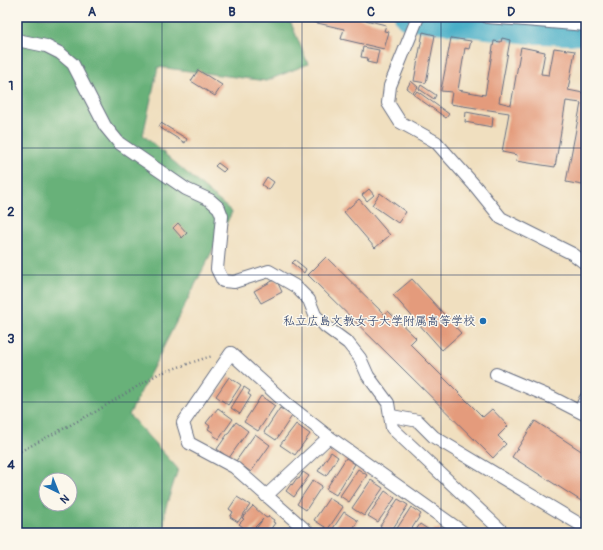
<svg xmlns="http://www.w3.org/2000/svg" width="603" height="550" font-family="Pangolin,'Klee One',sans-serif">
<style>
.forest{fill:#67b179;stroke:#41706c;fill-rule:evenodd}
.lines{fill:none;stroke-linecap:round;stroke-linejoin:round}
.river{stroke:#48afc7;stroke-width:25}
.building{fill:#e49b7c}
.minor-casing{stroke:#666d80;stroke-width:14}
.path{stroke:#666d80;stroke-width:2.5;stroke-dasharray:1 3;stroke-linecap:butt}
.minor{stroke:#fff;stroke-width:12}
.grid{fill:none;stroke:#1b2f5e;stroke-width:1;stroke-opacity:0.55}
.poi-dot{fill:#1f6fb2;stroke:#fbf7ec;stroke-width:1.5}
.labels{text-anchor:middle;stroke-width:3;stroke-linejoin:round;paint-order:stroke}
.poi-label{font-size:12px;fill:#1b2f5e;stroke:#fbf7ec;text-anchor:end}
.neatline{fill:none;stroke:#1b2f5e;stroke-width:1.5}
.grid-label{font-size:13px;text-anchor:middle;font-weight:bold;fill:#1b2f5e}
</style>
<rect width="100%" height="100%" fill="#fbf7ec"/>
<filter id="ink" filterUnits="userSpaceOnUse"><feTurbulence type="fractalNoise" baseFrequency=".025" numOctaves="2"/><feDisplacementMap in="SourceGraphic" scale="8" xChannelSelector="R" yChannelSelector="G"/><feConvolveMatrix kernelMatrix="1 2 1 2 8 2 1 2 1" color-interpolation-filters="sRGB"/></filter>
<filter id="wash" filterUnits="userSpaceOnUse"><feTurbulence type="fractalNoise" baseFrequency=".012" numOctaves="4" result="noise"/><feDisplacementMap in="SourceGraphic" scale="16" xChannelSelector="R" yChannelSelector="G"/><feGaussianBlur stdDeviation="0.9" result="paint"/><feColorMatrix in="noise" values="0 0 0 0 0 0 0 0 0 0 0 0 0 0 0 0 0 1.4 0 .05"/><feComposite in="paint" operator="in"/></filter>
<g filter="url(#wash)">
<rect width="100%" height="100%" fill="#f0dfbf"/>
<!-- forest -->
<path class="forest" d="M17 17H275L291 23 308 64 266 81 158 67 143 135 232 212 129 415 178 469 165 510 164 533H17ZM46 480H70V504H46Z"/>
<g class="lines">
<!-- river -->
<path class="river" d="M407 17 527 31 586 33"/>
</g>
<g id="blocks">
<!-- building -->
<g class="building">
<path d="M314 17H353L386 25 384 31 389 32 384 49 341 39 344 29 313 22Z"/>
<path d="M423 32 435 35 426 83 414 81Z"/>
<path d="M451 38 471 41 469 49 465 48 458 90 485 95 494 41 501 42 502 38 510 40 499 102 511 105 521 47 545 52 541 74 549 75 554 48 575 51 568 90 583 93 586 81V166L582 185 566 182 581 103 566 101 555 167 516 161 517 155 502 152 509 113 450 104 452 92 441 91Z"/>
<path d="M363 47 379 50 376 64 367 62 368 58 361 57Z"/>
<path d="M198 70 222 85 215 96 191 81Z"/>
<path d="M411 81 418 87 413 93 407 88Z"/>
<path d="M421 85 436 95 434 99 419 89Z"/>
<path d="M417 91 449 114 446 118 414 95Z"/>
<path d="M466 112 493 117 492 127 465 122Z"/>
<path d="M161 123 187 139 185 143 159 127Z"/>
<path d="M218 163 226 169 223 172 215 166Z"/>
<path d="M267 177 274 182 269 190 262 185Z"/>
<path d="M369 189 374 195 367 201 362 195Z"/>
<path d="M380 193 406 212 398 223 372 205Z"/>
<path d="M359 199 390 235 375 248 344 212Z"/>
<path d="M178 223 187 233 182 238 173 228Z"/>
<path d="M326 257 385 315 388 311 416 338 410 344 483 417 492 409 508 426 498 436 506 444 493 458 308 275Z"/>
<path d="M295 260 306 269 304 273 292 263Z"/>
<path d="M276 279 282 292 261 303 254 291Z"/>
<path d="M412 279 461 333 442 350 393 295Z"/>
<path d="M229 377 241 385 228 405 216 396Z"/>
<path d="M244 387 250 391 248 394 251 396 240 414 231 408Z"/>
<path d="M261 396 275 406 258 431 244 422Z"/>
<path d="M218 408 233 419 219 439 213 435 214 433 208 429 210 426 206 423Z"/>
<path d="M280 408 292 416 276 440 264 432Z"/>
<path d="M535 421 586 454V504L512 457Z"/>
<path d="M236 422 248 431 229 458 217 449Z"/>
<path d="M296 424 310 434 295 455 280 445Z"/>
<path d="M255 434 270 445 251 472 236 461Z"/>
<path d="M331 452 338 457 326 476 318 471Z"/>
<path d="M346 458 355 464 336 495 326 489Z"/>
<path d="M358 469 367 475 349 502 340 496Z"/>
<path d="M303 472 309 476 294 497 286 491 291 484 292 485 297 478 299 479Z"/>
<path d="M313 480 322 486 306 510 297 504Z"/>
<path d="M371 480 383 488 364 516 352 508Z"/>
<path d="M385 491 395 498 378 522 368 516Z"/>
<path d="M237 497 250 505 238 522 230 517 233 512 229 509Z"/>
<path d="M329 498 343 507 328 529 314 520Z"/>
<path d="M398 499 408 505 390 533 380 526Z"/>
<path d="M253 506 265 517 267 518 268 516 274 520 273 522 275 523 270 530 273 532 272 533H253L263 519 249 533 243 529 244 528 239 524 244 519 242 518Z"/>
<path d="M411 507 421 514 409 533H394Z"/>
<path d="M344 512 358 521 350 533H330Z"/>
<path d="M420 524 429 530 427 533H414Z"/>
<path d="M439 528 441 529 439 532 440 533H432L435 529 437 530Z"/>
</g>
</g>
</g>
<g filter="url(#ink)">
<use href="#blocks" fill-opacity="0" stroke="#666d80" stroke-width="1"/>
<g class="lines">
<defs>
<g id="minor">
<path d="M418 17 390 86 388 103 400 122 436 142 476 187 501 218 573 254 586 264"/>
<path d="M487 17 586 25"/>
<path d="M17 40 46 46 60 53 73 64 105 126 119 143 186 189 210 200 219 208 222 216 217 269 223 281 234 282 269 271 295 286 309 300 315 315 325 326 348 343 360 358 368 376 388 403 392 428 504 533"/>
<path d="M496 374 553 398 586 415"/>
<path d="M580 411 586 398"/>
<path d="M392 416 418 421 434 437 586 528"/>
<path d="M266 496 329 437"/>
<path d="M309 533 234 467 189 443 183 423 231 353 286 403 329 437 464 533"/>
</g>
</defs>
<!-- minor casing -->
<use href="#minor" class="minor-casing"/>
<!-- path -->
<path class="path" d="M17 453 95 412 158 374 205 358 213 356"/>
<!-- minor -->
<use href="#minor" class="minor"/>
</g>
</g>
<!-- grid -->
<path class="grid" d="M162 17V533M302 17V533M441 17V533M17 148H586M17 275H586M17 402H586"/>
<!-- markers -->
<circle class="poi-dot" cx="483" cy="321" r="4"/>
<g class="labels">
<!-- poi labels -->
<g class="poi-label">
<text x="475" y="325">私立広島文教女子大学附属高等学校</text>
</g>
</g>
<!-- margin -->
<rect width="603" height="550" fill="none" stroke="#fbf7ec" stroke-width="44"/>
<!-- north arrow -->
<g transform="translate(58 492) rotate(137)"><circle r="19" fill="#fbf7ec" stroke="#a1a7b3"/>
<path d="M0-3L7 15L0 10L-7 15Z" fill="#1f6fb2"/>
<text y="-6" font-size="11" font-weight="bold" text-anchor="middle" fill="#1b2f5e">N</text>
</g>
<rect x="22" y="22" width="559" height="506" class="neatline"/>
<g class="grid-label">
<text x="92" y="16">A</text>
<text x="232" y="16">B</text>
<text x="371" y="16">C</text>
<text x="511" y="16">D</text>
<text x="11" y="90">1</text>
<text x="11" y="216">2</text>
<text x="11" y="343">3</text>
<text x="11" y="469">4</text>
</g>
</svg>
